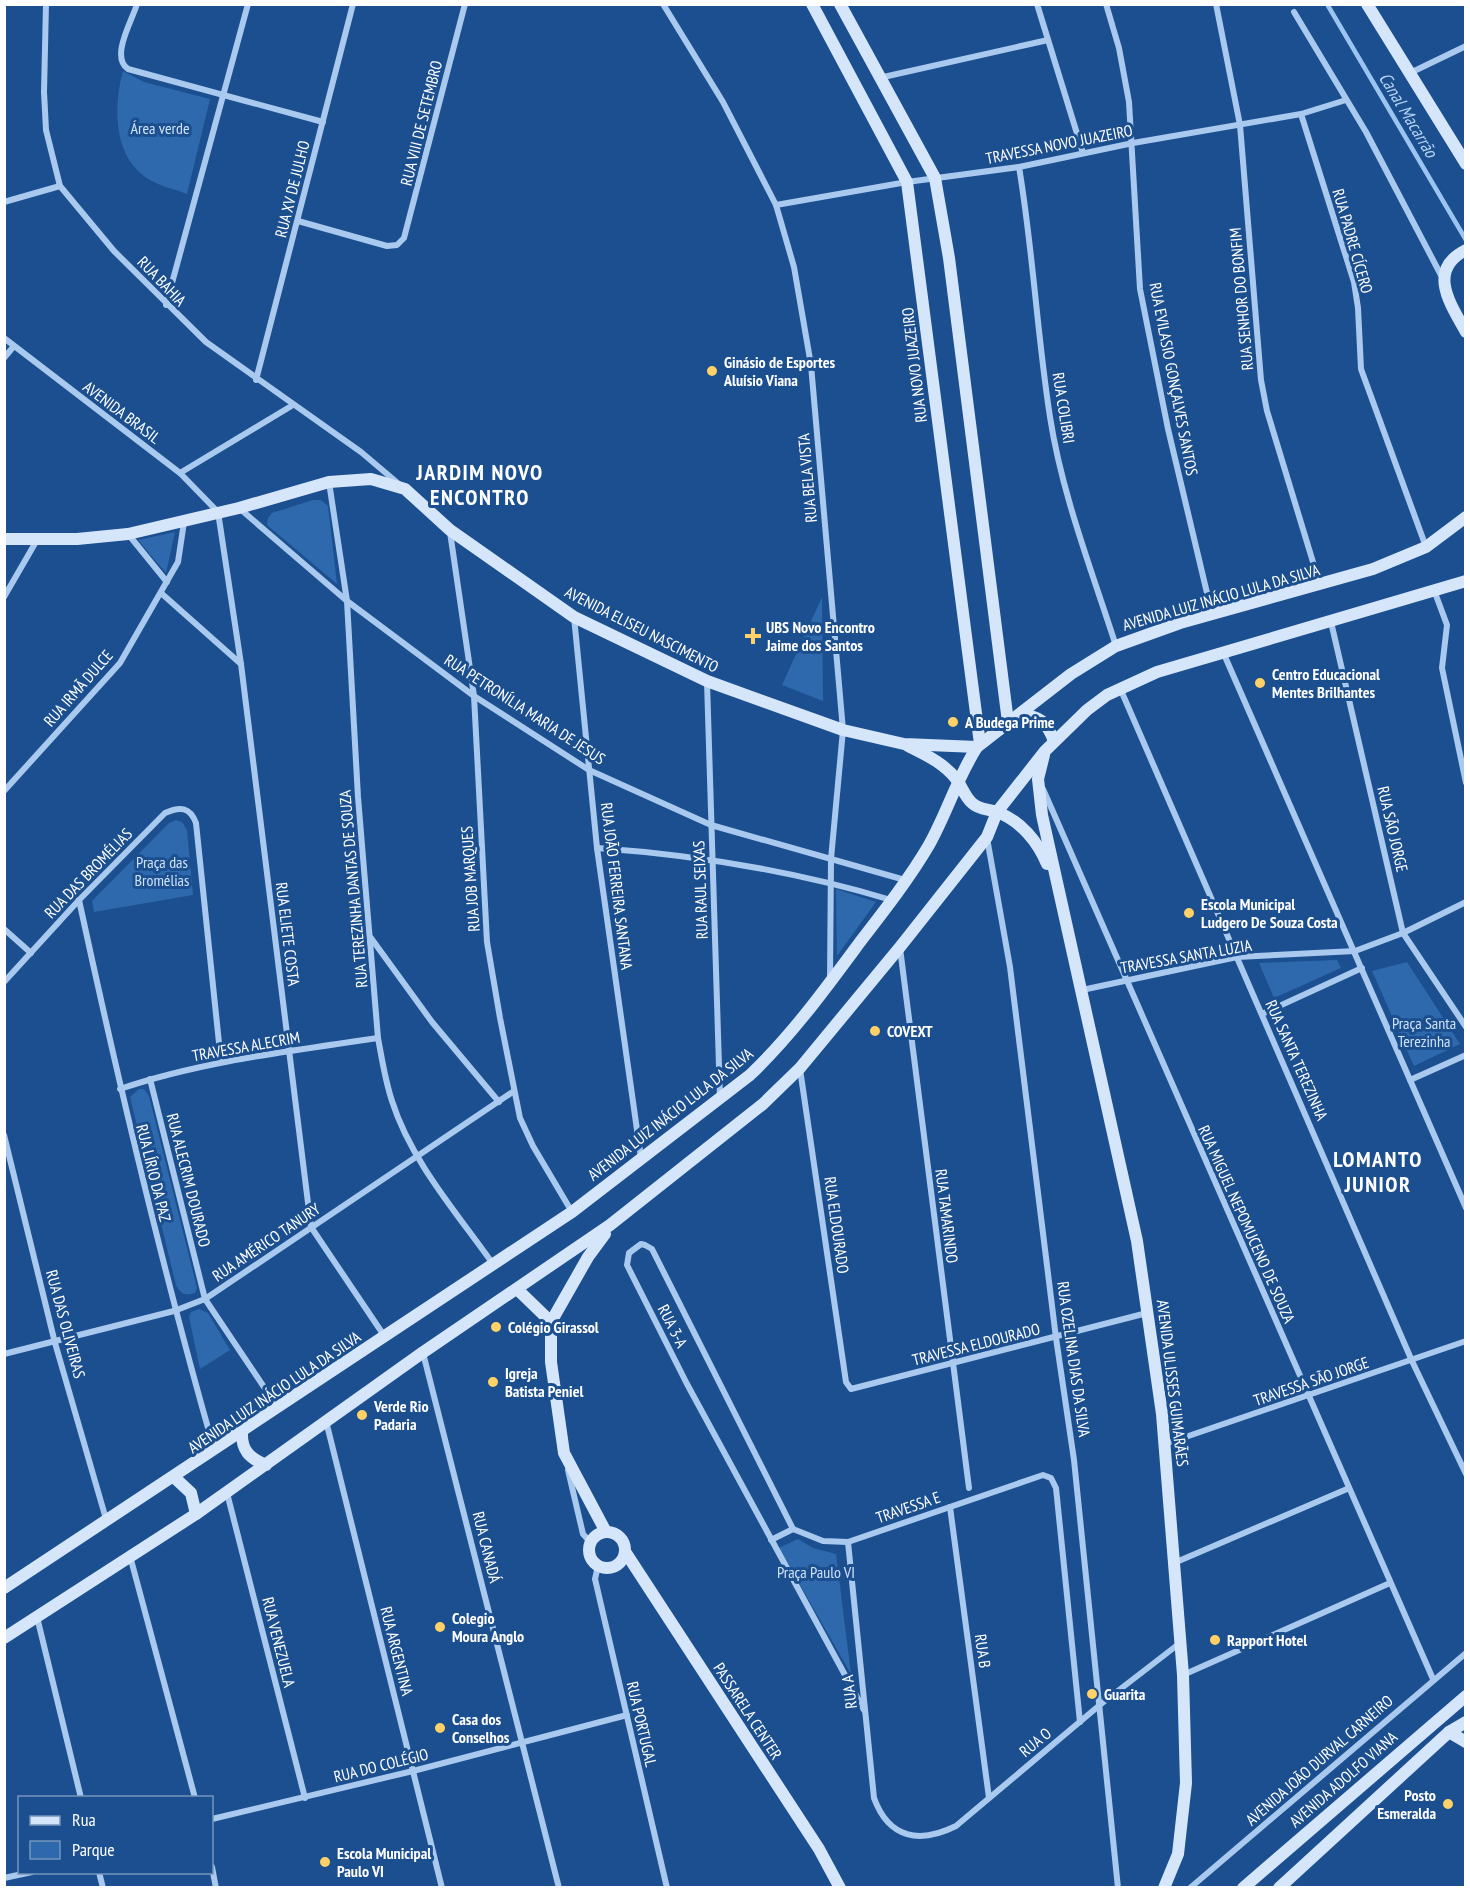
<svg xmlns="http://www.w3.org/2000/svg" width="1470" height="1892" font-family="'PT Sans Narrow',sans-serif">
<style>
.green{fill:#2e69ad}
.lines{fill:none;stroke-linecap:round;stroke-linejoin:round}
.stream{stroke:#9cc4f0;stroke-width:4.5}
.street{stroke:#a9c9ee;stroke-width:6}
.secondary{stroke:#d6e6fa;stroke-width:12}
.poi-dot{fill:#ffd166;stroke:#1b4f8f;stroke-width:2}
.labels{text-anchor:middle;stroke-width:6;stroke-linejoin:round;paint-order:stroke}
.street-label{font-size:16px;fill:#fff;stroke:#1b4f8f}
.park-label{font-size:16px;fill:#cfe3fa;stroke:#1b4f8f}
.poi-label{font-size:16px;font-weight:bold;fill:#fff;stroke:#1b4f8f;text-anchor:start}
.water-label{font-size:18px;font-style:italic;fill:#b5d3f5;stroke:#1b4f8f}
.district-label{font-size:22px;font-weight:bold;letter-spacing:1.5px;fill:#fff;stroke:#1b4f8f}
</style>
<rect width="100%" height="100%" fill="#1b4f8f"/>
<!-- green -->
<g class="green">
<path d="M123 71 144 82 210 99 187 194C175 189 162 187 152 181 113 160 113 108 123 71Z"/>
<path d="M313 500H321L328 506 337 584 267 525 268 518 272 513Z"/>
<path d="M175 532 166 573 138 540Z"/>
<path d="M822 597 823 701 782 685Z"/>
<path d="M176 820 182 822 187 830 193 895 94 912 92 901 169 823Z"/>
<path d="M836 889 876 902 837 956Z"/>
<path d="M1337 960 1341 968 1274 998 1259 963Z"/>
<path d="M1407 962 1460 1044 1414 1066 1372 971Z"/>
<path d="M139 1089H144L149 1096 197 1288 195 1293C184 1296 181 1294 176 1285L130 1097Z"/>
<path d="M199 1309 208 1313 230 1350 200 1369 189 1317 191 1312Z"/>
<path d="M798 1539 813 1548 836 1554 851 1674 779 1548Z"/>
</g>
<g class="lines">
<!-- stream -->
<path class="stream" d="M1327 4 1466 240"/>
<!-- street -->
<g class="street">
<path d="M46 4 44 92 46 130 60 186 114 251 206 342 361 452 400 485"/>
<path d="M137 4C132 21 110 57 128 69L323 122"/>
<path d="M663 4 723 102 776 205 794 267 811 365 843 730 831 859 830 979"/>
<path d="M1037 4 1083 153"/>
<path d="M1106 4 1119 48 1129 102 1140 289 1168 429 1212 614"/>
<path d="M1216 4 1240 125 1261 380 1267 411 1320 585"/>
<path d="M1294 12 1366 132 1443 279"/>
<path d="M1410 73 1466 46"/>
<path d="M879 78 1048 40"/>
<path d="M1301 114 1354 282 1358 308 1361 369 1426 547"/>
<path d="M1019 167C1033 250 1037 334 1050 417 1062 495 1092 571 1116 646"/>
<path d="M4 202 60 186"/>
<path d="M776 205 907 182 1019 167 1133 143 1301 114 1346 100"/>
<path d="M298 221 387 246 397 245 404 238 465 4"/>
<path d="M166 305 248 4"/>
<path d="M4 338 180 473 218 512 241 664 311 1227 385 1337"/>
<path d="M4 358 14 346"/>
<path d="M256 380 353 4"/>
<path d="M180 473 293 405"/>
<path d="M329 482 347 601 358 797 378 1038C382 1059 385 1080 392 1101 411 1161 457 1213 493 1264"/>
<path d="M239 508 347 601 474 696 589 770 711 825 905 880"/>
<path d="M450 532 474 696 487 942 500 1018 520 1118 533 1146 572 1212"/>
<path d="M128 534 167 582"/>
<path d="M1434 590 1447 625 1442 668 1466 783"/>
<path d="M161 593 241 664"/>
<path d="M4 597 37 540"/>
<path d="M574 617 597 848 641 1158"/>
<path d="M1331 622 1403 933 1466 1027"/>
<path d="M1223 652 1466 1208"/>
<path d="M707 682 720 1098"/>
<path d="M1120 688 1412 1361 1466 1474"/>
<path d="M1043 789 1433 1679"/>
<path d="M4 791 120 663 178 562 184 522"/>
<path d="M987 838 1010 967 1056 1338 1074 1460 1118 1888"/>
<path d="M597 848C697 855 795 871 891 900"/>
<path d="M79 900C119 1085 162 1268 214 1449"/>
<path d="M4 929 31 953"/>
<path d="M371 938 432 1022 499 1102"/>
<path d="M900 948 969 1488"/>
<path d="M4 982 79 900 165 813C180 806 190 807 196 823L221 1062"/>
<path d="M1082 990 1237 957 1355 951 1403 933 1466 902"/>
<path d="M1262 1014 1362 968"/>
<path d="M800 1069 846 1382 851 1389 1147 1313"/>
<path d="M150 1079 205 1299 278 1408"/>
<path d="M1410 1080 1466 1055"/>
<path d="M120 1089C203 1061 291 1051 378 1038"/>
<path d="M4 1135 55 1343 106 1519"/>
<path d="M423 1353 559 1888"/>
<path d="M4 1354 174 1311 205 1299 514 1091"/>
<path d="M326 1421 442 1888"/>
<path d="M1165 1444 1466 1341"/>
<path d="M568 1470 583 1534 591 1543"/>
<path d="M227 1493 305 1798"/>
<path d="M950 1507 989 1798"/>
<path d="M793 1529 652 1249 645 1245 641 1244 629 1253 627 1265 687 1384 864 1710"/>
<path d="M771 1540 793 1529 823 1541 848 1542 1043 1475 1051 1478 1056 1488 1080 1722"/>
<path d="M848 1542 874 1798C889 1839 920 1844 956 1826L1101 1704 1180 1643"/>
<path d="M130 1556 195 1798"/>
<path d="M1174 1563 1347 1489"/>
<path d="M598 1566 595 1579 667 1888"/>
<path d="M37 1617 81 1798"/>
<path d="M1183 1675 1390 1583"/>
<path d="M212 1819 413 1771 627 1715"/>
<path d="M212 1867 216 1888"/>
<path d="M99 1872 103 1888"/>
<path d="M4 1878 32 1872"/>
<path d="M1190 1888 1466 1653"/>
</g>
<!-- secondary -->
<g class="secondary">
<path d="M812 4 907 182 980 744"/>
<path d="M840 4 935 178 949 258 1008 722"/>
<path d="M1367 4 1466 164"/>
<path d="M1466 250C1426 270 1451 305 1466 332"/>
<path d="M4 539H77L128 534 239 508 329 482 371 479 405 489 450 530 574 617 707 681 843 730 904 744 977 747"/>
<path d="M1019 715C1039 715 1047 722 1054 741"/>
<path d="M908 746C926 755 944 763 957 780 962 787 965 797 972 803 979 810 989 809 997 812 1021 821 1038 842 1047 864"/>
<path d="M1044 755 1038 779 1042 815 1137 1241 1162 1414 1183 1675 1186 1783 1178 1854 1164 1888"/>
<path d="M605 1234 588 1257 551 1322V1362L564 1453 606 1532"/>
<path d="M517 1289 551 1322"/>
<path d="M242 1431C241 1450 249 1458 266 1465"/>
<path d="M175 1478 191 1493 196 1514"/>
<circle cx="607" cy="1550" r="18"/>
<path d="M626 1553 819 1849 840 1888"/>
<path d="M4 1588 572 1212 750 1075C792 1035 826 988 860 942 884 911 909 879 929 845 947 813 957 778 977 747L1071 674 1116 646 1180 623 1373 569 1426 547 1466 517"/>
<path d="M4 1638 196 1514 422 1353 610 1225 763 1104 800 1068 900 947 987 837 997 812 1045 751 1087 710 1107 695 1157 672 1466 581"/>
<path d="M1449 1732 1466 1742"/>
<path d="M1243 1888 1466 1696"/>
<path d="M1279 1888 1449 1732 1466 1722"/>
</g>
</g>
<!-- markers -->
<g class="poi-dot">
<circle cx="712" cy="371" r="6"/>
<path d="M750 627h6v6h6v6h-6v6h-6v-6h-6v-6h6z"/>
<circle cx="1260" cy="683" r="6"/>
<circle cx="953" cy="722" r="6"/>
<circle cx="1189" cy="913" r="6"/>
<circle cx="875" cy="1031" r="6"/>
<circle cx="496" cy="1327" r="6"/>
<circle cx="493" cy="1382" r="6"/>
<circle cx="362" cy="1415" r="6"/>
<circle cx="440" cy="1627" r="6"/>
<circle cx="1215" cy="1640" r="6"/>
<circle cx="1092" cy="1694" r="6"/>
<circle cx="440" cy="1728" r="6"/>
<circle cx="1448" cy="1804" r="6"/>
<circle cx="325" cy="1862" r="6"/>
</g>
<g class="labels">
<!-- street labels -->
<g class="street-label">
<text transform="translate(421 123) rotate(-76)" y="6">RUA VIII DE SETEMBRO</text>
<text transform="translate(1059 144) rotate(-11)" y="6">TRAVESSA NOVO JUAZEIRO</text>
<text transform="translate(292 189) rotate(-76)" y="6">RUA XV DE JULHO</text>
<text transform="translate(1353 241) rotate(74)" y="6">RUA PADRE CÍCERO</text>
<text transform="translate(162 281) rotate(46)" y="6">RUA BAHIA</text>
<text transform="translate(1241 299) rotate(-95)" y="6">RUA SENHOR DO BONFIM</text>
<text transform="translate(914 365) rotate(-97)" y="6">RUA NOVO JUAZEIRO</text>
<text transform="translate(1174 379) rotate(79)" y="6">RUA EVILASIO GONÇALVES SANTOS</text>
<text transform="translate(1064 408) rotate(81)" y="6">RUA COLIBRI</text>
<text transform="translate(122 412) rotate(37)" y="6">AVENIDA BRASIL</text>
<text transform="translate(807 478) rotate(-95)" y="6">RUA BELA VISTA</text>
<text transform="translate(1221 597) rotate(-16)" y="6">AVENIDA LUIZ INÁCIO LULA DA SILVA</text>
<text transform="translate(642 629) rotate(27)" y="6">AVENIDA ELISEU NASCIMENTO</text>
<text transform="translate(78 688) rotate(-49)" y="6">RUA IRMÃ DULCE</text>
<text transform="translate(525 709) rotate(33)" y="6">RUA PETRONÍLIA MARIA DE JESUS</text>
<text transform="translate(1393 829) rotate(77)" y="6">RUA SÃO JORGE</text>
<text transform="translate(88 873) rotate(-46)" y="6">RUA DAS BROMÉLIAS</text>
<text transform="translate(470 879) rotate(-94)" y="6">RUA JOB MARQUES</text>
<text transform="translate(617 886) rotate(83)" y="6">RUA JOÃO FERREIRA SANTANA</text>
<text transform="translate(353 889) rotate(-95)" y="6">RUA TEREZINHA DANTAS DE SOUZA</text>
<text transform="translate(700 890) rotate(-92)" y="6">RUA RAUL SEIXAS</text>
<text transform="translate(288 934) rotate(83)" y="6">RUA ELIETE COSTA</text>
<text transform="translate(1186 956) rotate(-10)" y="6">TRAVESSA SANTA LUZIA</text>
<text transform="translate(246 1046) rotate(-10)" y="6">TRAVESSA ALECRIM</text>
<text transform="translate(1297 1060) rotate(66)" y="6">RUA SANTA TEREZINHA</text>
<text transform="translate(670 1114) rotate(-38)" y="6">AVENIDA LUIZ INÁCIO LULA DA SILVA</text>
<text transform="translate(154 1173) rotate(76)" y="6">RUA LÍRIO DA PAZ</text>
<text transform="translate(189 1180) rotate(76)" y="6">RUA ALECRIM DOURADO</text>
<text transform="translate(947 1216) rotate(83)" y="6">RUA TAMARINDO</text>
<text transform="translate(1247 1224) rotate(66)" y="6">RUA MIGUEL NEPOMUCENO DE SOUZA</text>
<text transform="translate(837 1225) rotate(82)" y="6">RUA ELDOURADO</text>
<text transform="translate(266 1242) rotate(-34)" y="6">RUA AMÉRICO TANURY</text>
<text transform="translate(66 1324) rotate(75)" y="6">RUA DAS OLIVEIRAS</text>
<text transform="translate(673 1326) rotate(63)" y="6">RUA 3-A</text>
<text transform="translate(976 1344) rotate(-14)" y="6">TRAVESSA ELDOURADO</text>
<text transform="translate(1074 1359) rotate(82)" y="6">RUA OZELINA DIAS DA SILVA</text>
<text transform="translate(1311 1381) rotate(-19)" y="6">TRAVESSA SÃO JORGE</text>
<text transform="translate(1173 1383) rotate(83)" y="6">AVENIDA ULISSES GUIMARÃES</text>
<text transform="translate(274 1392) rotate(-34)" y="6">AVENIDA LUIZ INÁCIO LULA DA SILVA</text>
<text transform="translate(908 1507) rotate(-19)" y="6">TRAVESSA E</text>
<text transform="translate(487 1547) rotate(76)" y="6">RUA CANADÁ</text>
<text transform="translate(279 1642) rotate(76)" y="6">RUA VENEZUELA</text>
<text transform="translate(397 1651) rotate(76)" y="6">RUA ARGENTINA</text>
<text transform="translate(983 1651) rotate(82)" y="6">RUA B</text>
<text transform="translate(849 1692) rotate(-97)" y="6">RUA A</text>
<text transform="translate(748 1711) rotate(57)" y="6">PASSARELA CENTER</text>
<text transform="translate(642 1724) rotate(77)" y="6">RUA PORTUGAL</text>
<text transform="translate(1035 1742) rotate(-40)" y="6">RUA O</text>
<text transform="translate(1319 1760) rotate(-41)" y="6">AVENIDA JOÃO DURVAL CARNEIRO</text>
<text transform="translate(381 1765) rotate(-14)" y="6">RUA DO COLÉGIO</text>
<text transform="translate(1343 1779) rotate(-41)" y="6">AVENIDA ADOLFO VIANA</text>
</g>
<!-- park labels -->
<g class="park-label">
<text x="160" y="134">Área verde</text>
<text x="162" y="868">Praça das<tspan x="162" dy="18">Bromélias</tspan></text>
<text x="1424" y="1029">Praça Santa<tspan x="1424" dy="18">Terezinha</tspan></text>
<text x="816" y="1578">Praça Paulo VI</text>
</g>
<!-- poi labels -->
<g class="poi-label">
<text x="724" y="368">Ginásio de Esportes<tspan x="724" dy="18">Aluísio Viana</tspan></text>
<text x="766" y="633">UBS Novo Encontro<tspan x="766" dy="18">Jaime dos Santos</tspan></text>
<text x="1272" y="680">Centro Educacional<tspan x="1272" dy="18">Mentes Brilhantes</tspan></text>
<text x="965" y="728">A Budega Prime</text>
<text x="1201" y="910">Escola Municipal<tspan x="1201" dy="18">Ludgero De Souza Costa</tspan></text>
<text x="887" y="1037">COVEXT</text>
<text x="508" y="1333">Colégio Girassol</text>
<text x="505" y="1379">Igreja<tspan x="505" dy="18">Batista Peniel</tspan></text>
<text x="374" y="1412">Verde Rio<tspan x="374" dy="18">Padaria</tspan></text>
<text x="452" y="1624">Colegio<tspan x="452" dy="18">Moura Anglo</tspan></text>
<text x="1227" y="1646">Rapport Hotel</text>
<text x="1104" y="1700">Guarita</text>
<text x="452" y="1725">Casa dos<tspan x="452" dy="18">Conselhos</tspan></text>
<text x="1436" y="1801" text-anchor="end">Posto<tspan x="1436" dy="18">Esmeralda</tspan></text>
<text x="337" y="1859">Escola Municipal<tspan x="337" dy="18">Paulo VI</tspan></text>
</g>
<!-- water labels -->
<g class="water-label">
<text transform="translate(1408 115) rotate(59)" y="6">Canal Macarrão</text>
</g>
<!-- district labels -->
<g class="district-label">
<text x="480" y="480">JARDIM NOVO<tspan x="480" dy="25">ENCONTRO</tspan></text>
<text x="1378" y="1167">LOMANTO<tspan x="1378" dy="25">JUNIOR</tspan></text>
</g>
</g>
<!-- border -->
<rect width="1470" height="1892" fill="none" stroke="#ffffff" stroke-width="12"/>
<!-- legend -->
<rect x="18" y="1796" width="195" height="78" fill="#1b4f8f" stroke="#7695bc" stroke-width="1.5"/>
<rect x="30" y="1816" width="30" height="9" fill="#d6e6fa" stroke="#7695bc" stroke-width="1.5"/>
<text x="72" y="1826" font-size="18" fill="#ffffff">Rua</text>
<rect x="30" y="1841" width="30" height="18" fill="#2e69ad" stroke="#7695bc" stroke-width="1.5"/>
<text x="72" y="1856" font-size="18" fill="#ffffff">Parque</text>
</svg>
